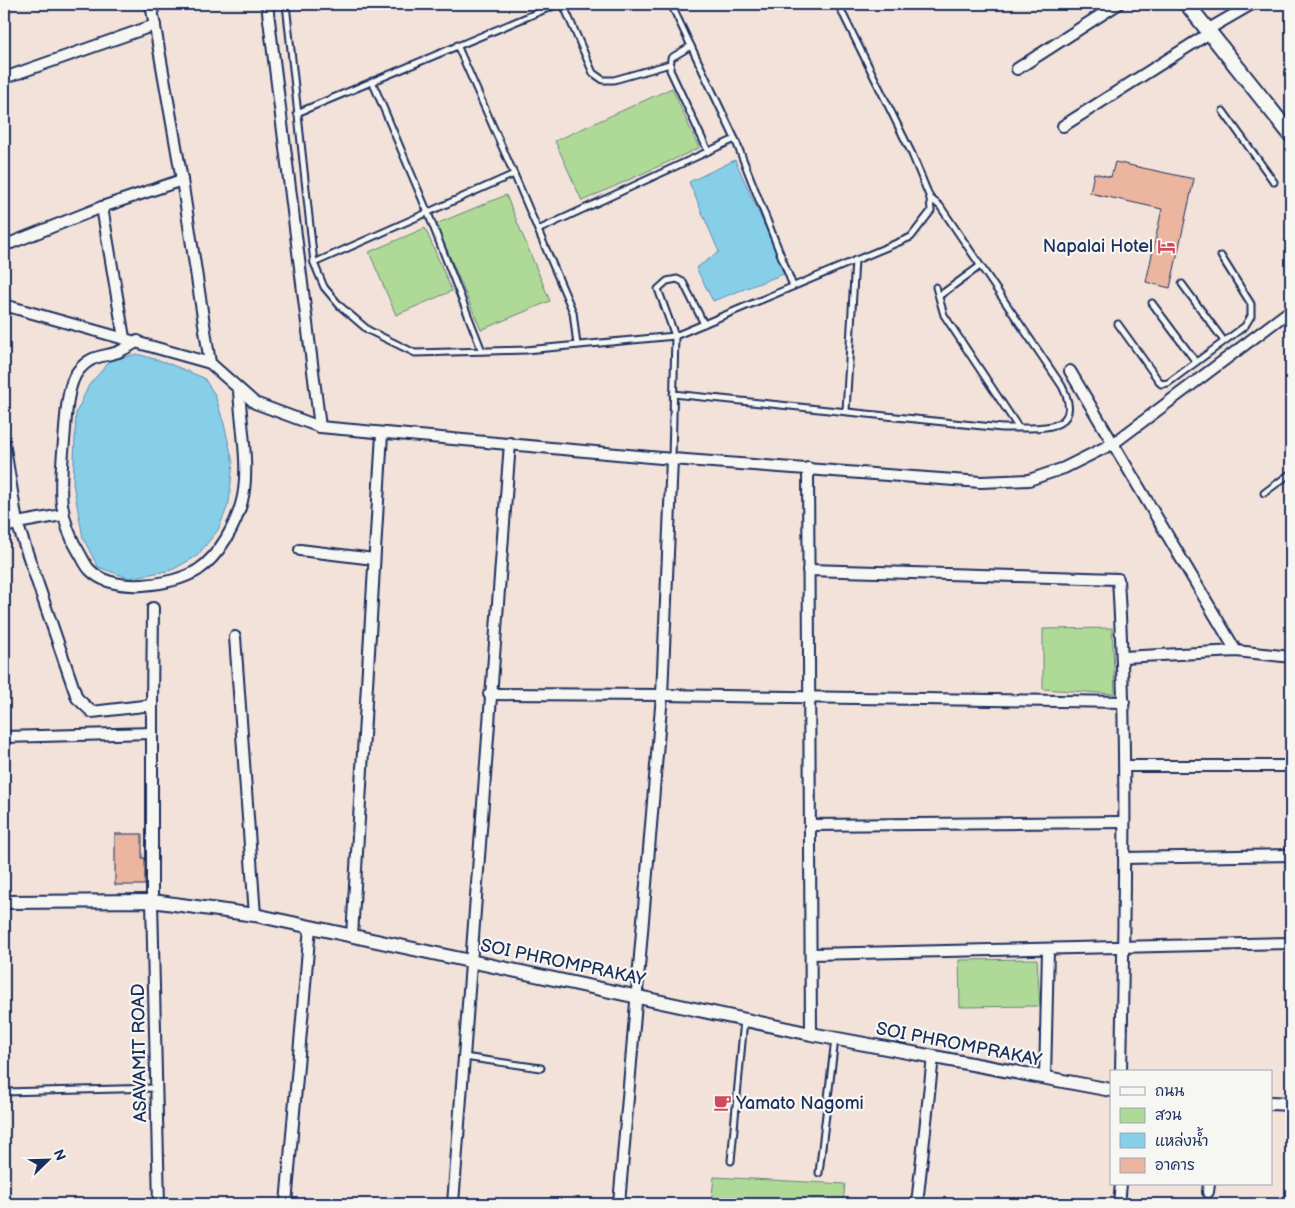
<svg xmlns="http://www.w3.org/2000/svg" width="1295" height="1208" font-family="'Balsamiq Sans','Playpen Sans Thai',sans-serif">
<style>
.green{fill:#afd997;stroke:#65847a}
.water{fill:#87cee9;stroke:#5c8eb1}
.building{fill:#ebb5a0;stroke:#1b2f5e}
.lines{fill:none;stroke-linecap:round;stroke-linejoin:round}
.service-casing{stroke:#1b2f5e;stroke-width:9}
.minor-casing{stroke:#1b2f5e;stroke-width:14}
.tertiary-casing{stroke:#1b2f5e;stroke-width:16}
.secondary-casing{stroke:#1b2f5e;stroke-width:18}
.service{stroke:#f6f6f2;stroke-width:5}
.minor{stroke:#f6f6f2;stroke-width:10}
.tertiary{stroke:#f6f6f2;stroke-width:12}
.secondary{stroke:#f6f6f2;stroke-width:14}
.labels{text-anchor:middle;stroke-width:4.5;stroke-linejoin:round;paint-order:stroke}
.poi-label{font-size:18px;fill:#1b2f5e;stroke:#f6f6f2;text-anchor:end}
.street-label{font-size:18px;fill:#1b2f5e;stroke:#f6f6f2}
</style>
<rect width="100%" height="100%" fill="#f3e2d9"/>
<filter id="ink" filterUnits="userSpaceOnUse"><feTurbulence type="fractalNoise" baseFrequency=".02" numOctaves="2"/><feDisplacementMap in="SourceGraphic" scale="10" xChannelSelector="R" yChannelSelector="G"/><feConvolveMatrix kernelMatrix="1 2 1 2 8 2 1 2 1" color-interpolation-filters="sRGB"/></filter>
<g filter="url(#ink)">
<!-- green -->
<g class="green">
<path d="M672 88 699 148 582 201 555 141Z"/>
<path d="M506 195 550 301 481 330 436 224Z"/>
<path d="M425 228 452 291 396 315 369 252Z"/>
<path d="M1112 628 1115 694 1043 689V629Z"/>
<path d="M1037 959 1040 1006 960 1007 959 960Z"/>
<path d="M714 1177 845 1184 843 1204H711Z"/>
</g>
<!-- water -->
<g class="water">
<path d="M735 160 786 273 713 301 696 268 719 252 689 182Z"/>
<path d="M137 354 165 362 204 378 215 395 224 424 233 462 229 503 218 530 197 556 172 570 129 578 98 567 83 538 73 483 76 413 89 385 110 361Z"/>
</g>
<!-- building -->
<g class="building">
<path d="M1115 162 1194 179 1170 288 1146 282 1162 209 1090 193 1094 173 1111 177Z"/>
<path d="M115 834H142V858H145V885H115Z"/>
</g>
<g class="lines">
<defs>
<g id="service">
<path d="M286 4 314 263 324 287 340 306 368 330 415 353 526 350 675 336 911 237 931 211 930 198 912 154 838 4"/>
<path d="M563 4 593 73 603 80H614L670 64"/>
<path d="M671 4 735 139 793 286"/>
<path d="M457 45 514 174"/>
<path d="M691 46 671 58 670 70 708 151"/>
<path d="M372 81 428 213 482 351"/>
<path d="M1223 111 1274 182"/>
<path d="M297 113 558 4"/>
<path d="M538 230 735 139"/>
<path d="M314 263 514 174 573 312 577 345"/>
<path d="M1182 284 1224 341"/>
<path d="M936 287 944 315 1018 427"/>
<path d="M939 296 980 266"/>
<path d="M1152 303 1196 362"/>
<path d="M1118 324 1161 384 1168 383 1245 326 1251 316V304L1221 256"/>
<path d="M673 394 1002 428C1034 427 1087 436 1062 386L940 206 930 198"/>
<path d="M846 411 855 260"/>
<path d="M672 459 675 336 658 289 667 281 677 279 683 282 704 324"/>
<path d="M1264 493 1291 473"/>
<path d="M464 1057 541 1068"/>
<path d="M4 1092 156 1088"/>
<path d="M731 1161 744 1020"/>
<path d="M819 1173 835 1039"/>
</g>
<g id="minor">
<path d="M151 4 182 180 210 363"/>
<path d="M267 4 320 427"/>
<path d="M1207 30 1252 4"/>
<path d="M1017 69 1118 4"/>
<path d="M4 78 155 25"/>
<path d="M1063 126 1211 32"/>
<path d="M102 207 124 338"/>
<path d="M11 243 102 207 182 180"/>
<path d="M4 305 210 363 255 403 320 427 672 459 981 482 1029 480 1064 468 1114 443 1291 310"/>
<path d="M138 341C132 345 125 349 118 352 101 358 92 354 78 371 66 386 66 422 64 441 60 483 56 516 80 554 83 559 86 566 90 570 113 594 172 586 198 570 219 556 236 525 242 501 250 469 241 424 239 391"/>
<path d="M1070 371 1236 651"/>
<path d="M4 442 17 523 77 698 92 712 152 705V901L159 1204"/>
<path d="M808 468 811 1034"/>
<path d="M4 528 17 523 62 515"/>
<path d="M300 550 374 559"/>
<path d="M808 570 1118 579C1128 743 1124 907 1121 1072"/>
<path d="M235 637 255 915"/>
<path d="M1123 657 1236 651 1291 657"/>
<path d="M489 694 662 695 1124 702"/>
<path d="M152 705 153 608"/>
<path d="M4 737 152 733"/>
<path d="M1125 766H1291"/>
<path d="M810 825 1124 822"/>
<path d="M1124 858 1291 855"/>
<path d="M352 936 382 434"/>
<path d="M812 954 1291 943"/>
<path d="M1045 1078 1048 950"/>
<path d="M1208 1192 1209 1184"/>
<path d="M286 1204 310 927"/>
<path d="M453 1204 510 443"/>
<path d="M619 1204 662 695 672 459"/>
<path d="M917 1204 933 1057"/>
<path d="M1119 1204 1121 1184"/>
</g>
<g id="tertiary">
<path d="M4 902 152 901 255 915 811 1034 1111 1090"/>
<path d="M1271 1103 1291 1104"/>
</g>
<path id="secondary" d="M1187 4 1291 135"/>
</defs>
<!-- service casing -->
<use href="#service" class="service-casing"/>
<!-- minor casing -->
<use href="#minor" class="minor-casing"/>
<!-- tertiary casing -->
<use href="#tertiary" class="tertiary-casing"/>
<!-- secondary casing -->
<use href="#secondary" class="secondary-casing"/>
<!-- service -->
<use href="#service" class="service"/>
<!-- minor -->
<use href="#minor" class="minor"/>
<!-- tertiary -->
<use href="#tertiary" class="tertiary"/>
<!-- secondary -->
<use href="#secondary" class="secondary"/>
</g>
</g>
<!-- icons -->
<defs>
<symbol id="hotel-bare" viewBox="-9 -9 18 18"><path d="M-6-4.5h1.5V1H6V5H4.5V3h-9V5H-6ZM-4 0a1.8 1.8 0 1 1 3.6 0ZM.5 0V-2.5h3Q6-2.5 6 0Z" fill="#d1495b" stroke="#f6f6f2" stroke-width="2.5" paint-order="stroke"/></symbol>
<symbol id="cafe-bare" viewBox="-9 -9 18 18"><path d="M-5.5-4.5H6V0H3Q3 3.5 0 3.5H-2.5Q-5.5 3.5-5.5 0ZM3-3.2v2h1.7v-2ZM-6 4.5H4V6H-6Z" fill="#d1495b" stroke="#f6f6f2" stroke-width="2.5" paint-order="stroke"/></symbol>
</defs>
<g fill-rule="evenodd">
<use href="#hotel-bare" x="1154" y="234" width="25" height="25"/>
<use href="#cafe-bare" x="710" y="1090" width="25" height="25"/>
</g>
<g class="labels">
<!-- poi labels -->
<g class="poi-label">
<text x="1153" y="252">Napalai Hotel</text>
<text x="736" y="1109" text-anchor="start">Yamato Nagomi</text>
</g>
<!-- street labels -->
<g class="street-label">
<text transform="translate(563 962) rotate(12)" y="6">SOI PHROMPRAKAY</text>
<text transform="translate(959 1044) rotate(11)" y="6">SOI PHROMPRAKAY</text>
<text transform="translate(139 1053) rotate(-91)" y="6">ASAVAMIT ROAD</text>
</g>
</g>
<!-- margin -->
<rect width="1295" height="1208" fill="none" stroke="#f6f6f2" stroke-width="20"/>
<rect x="10" y="10" width="1275" height="1188" fill="none" stroke="#1b2f5e" stroke-width="2" filter="url(#ink)"/>
<!-- legend -->
<rect x="1110" y="1070" width="162" height="115" fill="#f6f6f2" stroke="#9ea6b7"/>
<rect x="1120" y="1087" width="25" height="8" fill="#f6f6f2" stroke="#9ea6b7"/>
<text x="1155" y="1096" font-size="15" fill="#1b2f5e">ถนน</text>
<rect x="1120" y="1108" width="25" height="15" fill="#afd997" stroke="#9ea6b7"/>
<text x="1155" y="1120" font-size="15" fill="#1b2f5e">สวน</text>
<rect x="1120" y="1133" width="25" height="15" fill="#87cee9" stroke="#9ea6b7"/>
<text x="1155" y="1146" font-size="15" fill="#1b2f5e">แหล่งน้ำ</text>
<rect x="1120" y="1158" width="25" height="15" fill="#ebb5a0" stroke="#9ea6b7"/>
<text x="1155" y="1170" font-size="15" fill="#1b2f5e">อาคาร</text>
<!-- north arrow -->
<g transform="translate(48 1160) rotate(67)" stroke="#f6f6f2" stroke-width="4" paint-order="stroke">
<path d="M0-4L9 19L0 12L-9 19Z" fill="#1b2f5e"/>
<text y="-8" font-size="14" font-weight="bold" text-anchor="middle" fill="#1b2f5e">N</text>
</g>
</svg>
